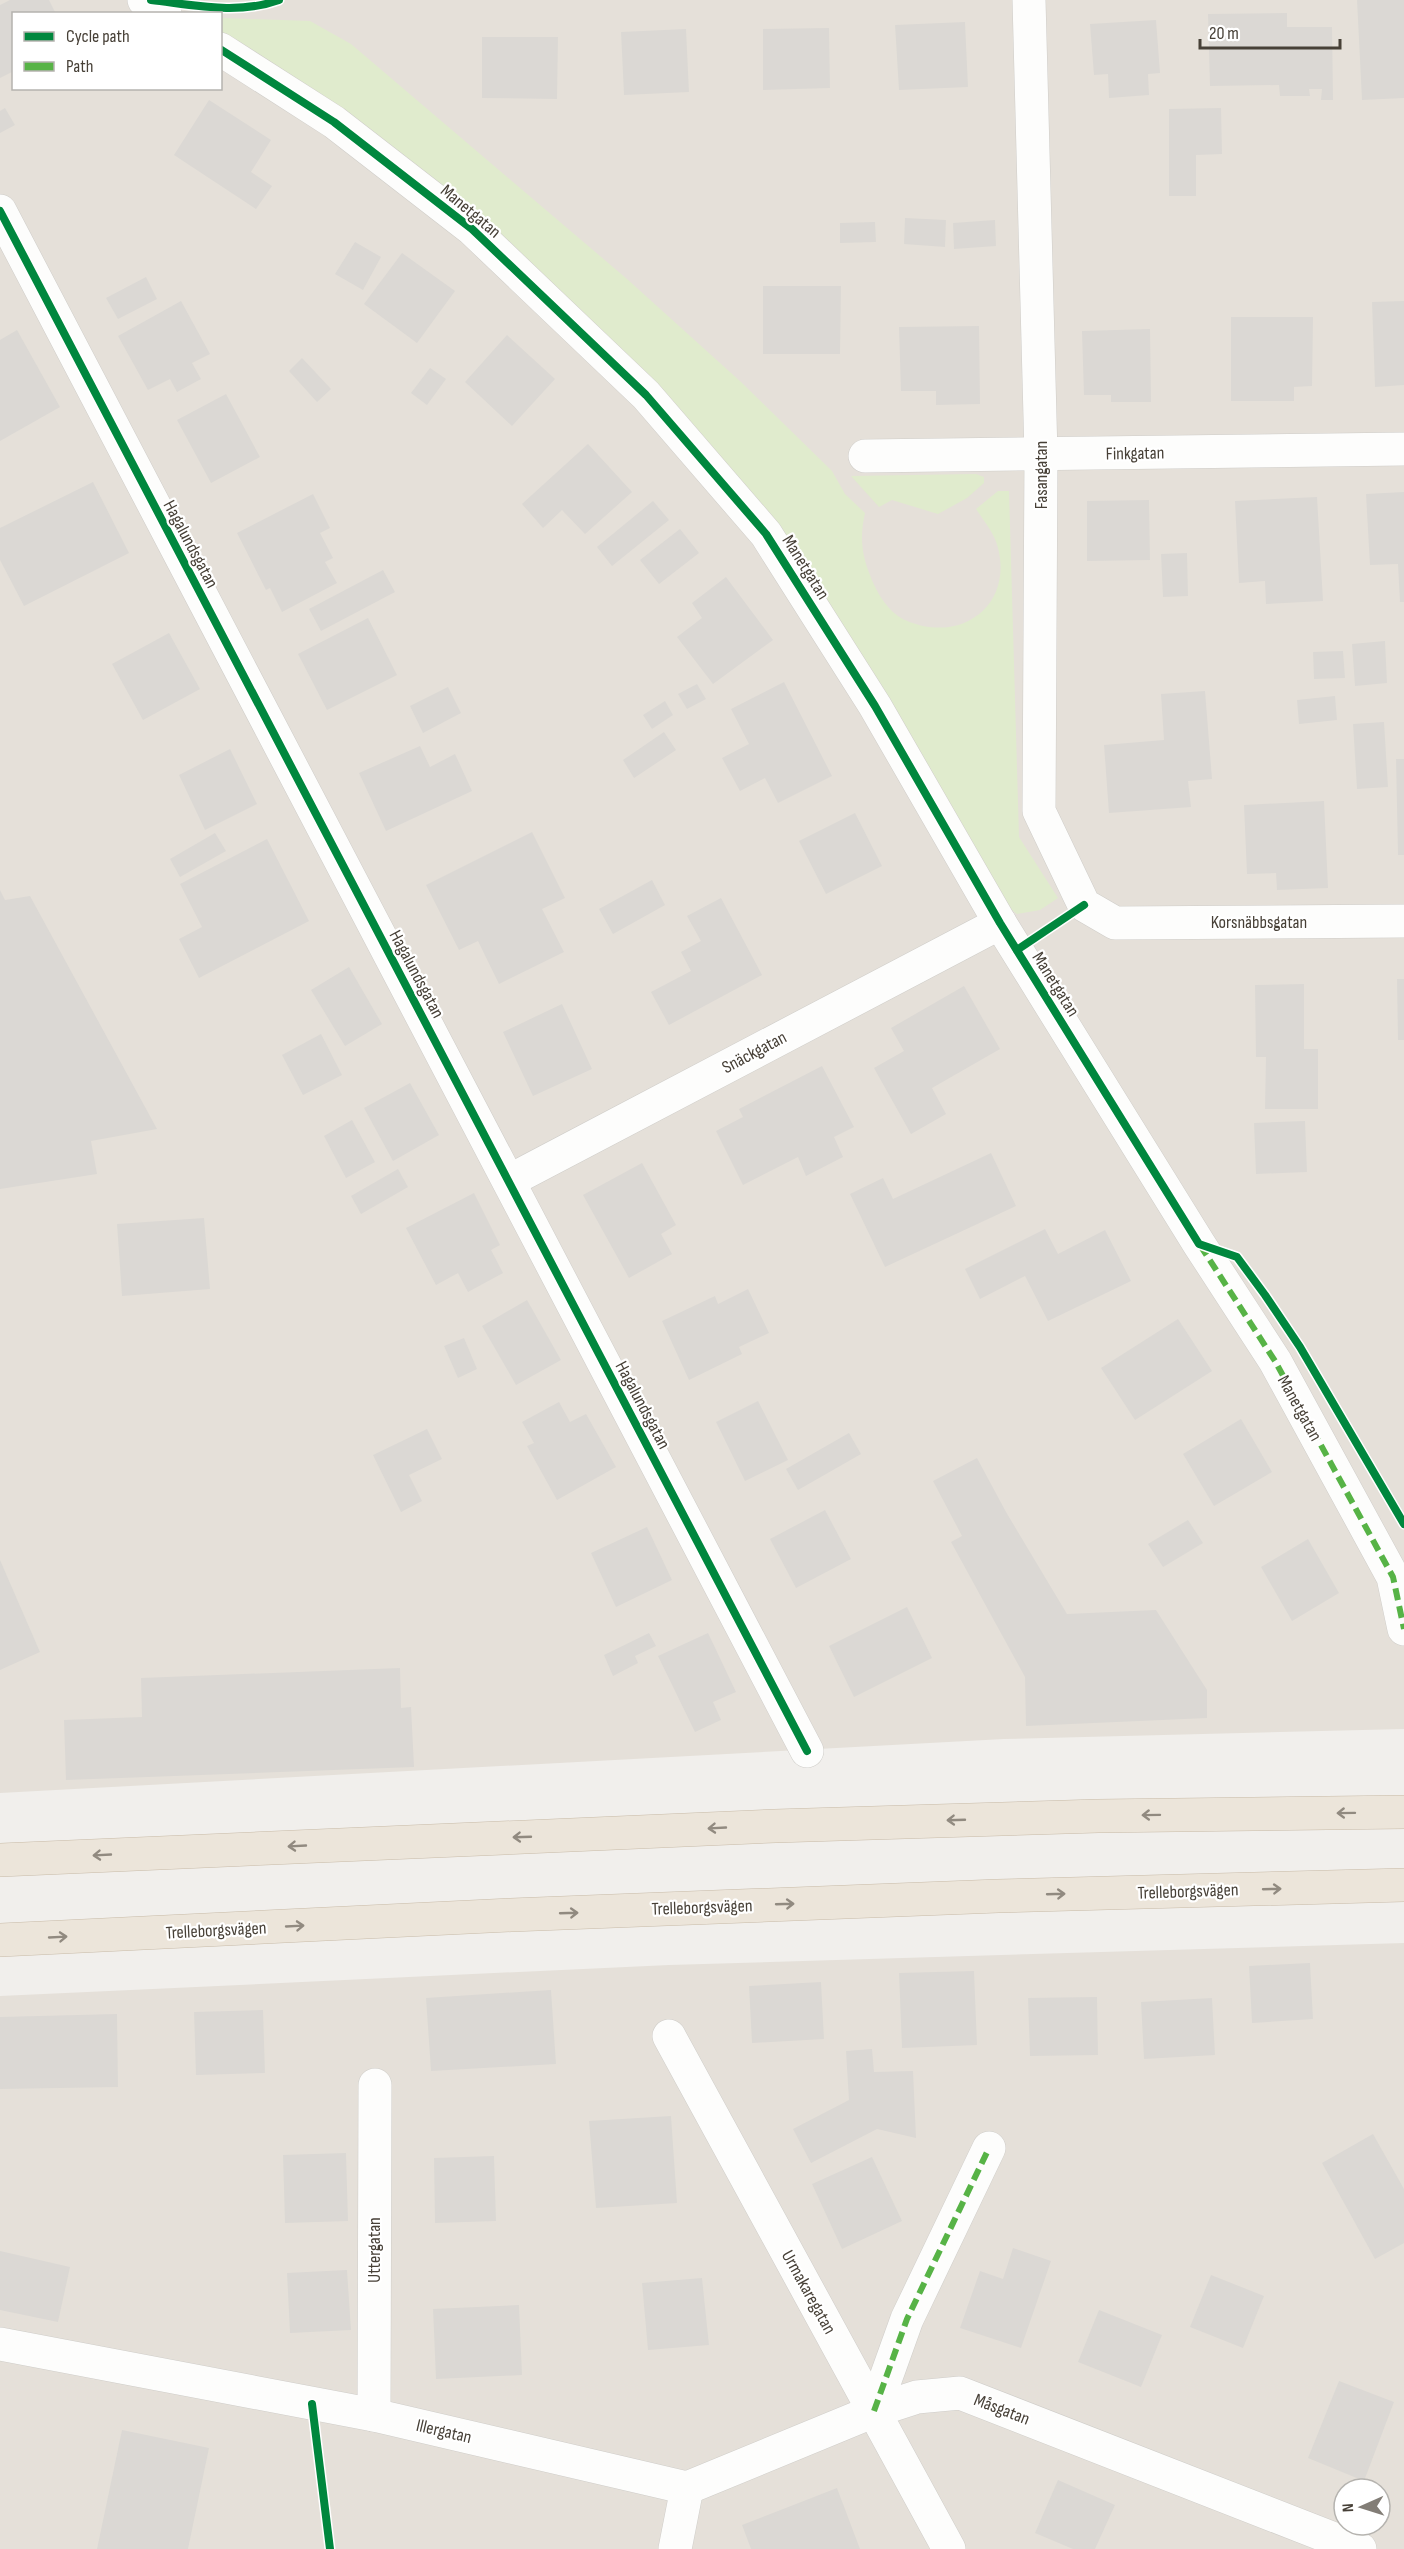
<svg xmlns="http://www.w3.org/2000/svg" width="1404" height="2549" font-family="'Sofia Sans Condensed',sans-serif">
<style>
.residential{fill:#e5e0d9;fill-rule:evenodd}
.green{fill:#e0ebcd}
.building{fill:#dbd8d4}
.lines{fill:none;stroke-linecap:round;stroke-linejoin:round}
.street-casing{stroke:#cfcdc9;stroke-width:34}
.highway-casing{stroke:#c8bba8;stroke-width:34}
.street{stroke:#fdfdfc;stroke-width:33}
.highway{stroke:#ece5da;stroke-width:33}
.quiet{stroke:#57b346;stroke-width:6;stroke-dasharray:12 6;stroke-linecap:butt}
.cycleway-casing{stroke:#fff;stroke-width:11}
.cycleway{stroke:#00873e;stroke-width:8}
.oneway{stroke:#918a80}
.labels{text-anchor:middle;stroke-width:4.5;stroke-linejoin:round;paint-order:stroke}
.street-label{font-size:18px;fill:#474037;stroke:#fff}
</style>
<rect width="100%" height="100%" fill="#f1efec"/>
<!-- residential -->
<g class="residential">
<path d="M0 0H1404V1729L1004 1739 0 1793ZM14 14H220V88H14Z"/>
<path d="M1404 1943V2549H0V1996L669 1965ZM1344 2489H1380V2525H1344Z"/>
</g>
<!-- green -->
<g class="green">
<path d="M221 18 310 21 351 44 627 279 741 382 832 471 845 494 865 513C860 535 861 553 870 575 875 589 885 607 898 616 905 621 915 624 923 626 973 636 1011 598 998 548 995 534 984 521 976 509L998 491H1009L1019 837 1058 898 1040 910 1017 914 1004 904 679 421 221 38Z"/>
<path d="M976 474 984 477V483L967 498 938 514 892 500 879 507 851 476Z"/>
</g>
<!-- building -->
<g class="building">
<path d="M10 0H49L56 14H14V71L0 78V5Z"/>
<path d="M1357 0H1404V98L1362 100Z"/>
<path d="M1287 13V27H1332L1333 100H1321L1322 89H1309L1310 96H1280L1279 85 1210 86 1208 14Z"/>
<path d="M1156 20 1160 73 1148 74 1149 95 1109 98 1108 74 1094 75 1090 24Z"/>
<path d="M965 22 968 87 899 90 895 25Z"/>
<path d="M829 28 830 88 763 90V29Z"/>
<path d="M686 29 689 92 624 95 621 32Z"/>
<path d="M482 37H558L557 99 482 98Z"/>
<path d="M209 100 271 140 251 172 272 186 256 209 174 155Z"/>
<path d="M5 108 15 125 0 133V111Z"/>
<path d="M1221 108 1222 154 1196 155V196H1169V109Z"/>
<path d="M905 218 946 220 945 247 904 244Z"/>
<path d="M995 220 996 246 954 249 953 223Z"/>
<path d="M875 222 876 242 840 243V223Z"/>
<path d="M355 242 381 257 363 290 335 274Z"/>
<path d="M402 253 455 291 417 343 364 304Z"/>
<path d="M146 277 157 299 118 319 106 298Z"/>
<path d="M763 286H841L840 354H763Z"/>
<path d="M181 301 210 354 192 363 201 379 177 392 170 379 148 390 118 336Z"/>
<path d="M1404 301V385L1375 387 1372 302Z"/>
<path d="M1231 317H1313L1312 386 1294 387V401H1231Z"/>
<path d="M979 326 980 404 936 405V391H901L899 327Z"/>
<path d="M1150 329 1151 402H1111V395H1084L1082 331Z"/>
<path d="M17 330 60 407 0 441V340Z"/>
<path d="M507 335 555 379 512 426 465 382Z"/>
<path d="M302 358 331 389 317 402 289 371Z"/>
<path d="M430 368 446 379 427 405 411 393Z"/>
<path d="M226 394 260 457 211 483 177 420Z"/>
<path d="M588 444 632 492 585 534 562 510 543 528 522 504Z"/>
<path d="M93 482 129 553 24 606 0 560V528Z"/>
<path d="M1404 492V602H1400L1398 564 1370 565 1366 494Z"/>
<path d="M313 494 330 528 320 533 333 558 325 562 337 583 282 612 270 588 266 590 237 533Z"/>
<path d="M1317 497 1323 601 1266 604 1265 581 1239 583 1235 501Z"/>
<path d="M1149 500 1150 560 1087 561V501Z"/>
<path d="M653 501 669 520 612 566 597 547Z"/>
<path d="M680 529 699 553 659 584 640 560Z"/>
<path d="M1187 553 1188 596 1163 597 1161 554Z"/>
<path d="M383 570 395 592 321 631 309 609Z"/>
<path d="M726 577 773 640 713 684 677 637 702 618 692 603Z"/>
<path d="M368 618 397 675 327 710 298 654Z"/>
<path d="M169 633 200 689 143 720 112 664Z"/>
<path d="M1385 641 1387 683 1355 686 1352 644Z"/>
<path d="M1343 651 1345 678 1314 679 1313 652Z"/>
<path d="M784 682 832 776 778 803 765 778 740 791 722 758 749 744 731 709Z"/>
<path d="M697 684 706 699 687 709 678 694Z"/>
<path d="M448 687 461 713 423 733 410 706Z"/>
<path d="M1205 691 1212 779 1188 781 1191 807 1109 813 1104 745 1164 740 1161 694Z"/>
<path d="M1335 696 1337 720 1299 724 1297 700Z"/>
<path d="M665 701 673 715 652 729 643 715Z"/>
<path d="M1384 722 1388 787 1357 789 1353 724Z"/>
<path d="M664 732 676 750 634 778 623 760Z"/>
<path d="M420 746 430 767 455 754 472 791 386 831 359 773Z"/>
<path d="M230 749 257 804 205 830 179 775Z"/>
<path d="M1396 759H1404V855H1398Z"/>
<path d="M1324 801 1328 888 1277 890 1276 873 1247 874 1244 805Z"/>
<path d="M855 813 882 866 826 894 799 841Z"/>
<path d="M532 832 565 898 542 909 564 952 499 984 478 941 459 950 426 885Z"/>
<path d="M215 833 226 851 180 877 170 859Z"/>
<path d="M267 839 309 921 199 978 179 939 202 927 180 884Z"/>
<path d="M652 880 665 905 613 934 599 909Z"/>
<path d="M0 890 5 900 30 896 157 1129 91 1141 97 1174 0 1189Z"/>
<path d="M721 898 762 975 669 1025 651 992 691 971 681 952 701 941 687 916Z"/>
<path d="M349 967 382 1024 345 1046 311 990Z"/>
<path d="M1397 979H1404V1040H1398Z"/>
<path d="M1304 984V1049H1318V1109H1265L1266 1057H1256L1255 985Z"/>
<path d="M964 986 1000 1049 932 1088 946 1114 911 1134 874 1068 904 1051 891 1028Z"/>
<path d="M562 1004 592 1069 533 1096 503 1032Z"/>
<path d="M321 1034 342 1075 303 1095 282 1055Z"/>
<path d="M822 1066 854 1127 834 1137 843 1157 806 1176 798 1157 743 1185 716 1131 743 1117 739 1109Z"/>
<path d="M410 1083 439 1135 393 1161 364 1108Z"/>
<path d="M352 1120 375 1162 346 1178 324 1136Z"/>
<path d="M1305 1121 1307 1172 1256 1174 1254 1123Z"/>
<path d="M991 1153 1016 1206 885 1267 850 1194 883 1178 893 1199Z"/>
<path d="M642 1163 676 1225 661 1234 672 1254 629 1278 583 1195Z"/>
<path d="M398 1169 408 1187 361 1214 351 1196Z"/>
<path d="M474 1193 500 1245 491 1250 503 1273 468 1292 458 1273 436 1285 406 1228Z"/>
<path d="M204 1218 210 1289 122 1296 117 1224Z"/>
<path d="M1045 1229 1058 1254 1105 1230 1131 1281 1048 1321 1025 1276 980 1299 965 1269Z"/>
<path d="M748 1289 769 1333 739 1347 742 1354 689 1380 662 1321 715 1296 718 1304Z"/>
<path d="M527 1300 561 1360 516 1385 482 1326Z"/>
<path d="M1178 1319 1212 1371 1135 1420 1101 1368Z"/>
<path d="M464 1338 477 1369 458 1378 444 1346Z"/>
<path d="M758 1401 788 1460 745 1481 716 1422Z"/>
<path d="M559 1402 570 1422 586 1414 616 1467 557 1500 527 1446 534 1443 522 1422Z"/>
<path d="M1241 1419 1272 1472 1214 1506 1183 1454Z"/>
<path d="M427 1429 442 1459 409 1475 422 1501 401 1512 373 1455Z"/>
<path d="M849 1433 861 1454 798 1490 786 1469Z"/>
<path d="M977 1458 1006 1512 1067 1614 1156 1610 1207 1690V1718L1026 1726 1025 1677 951 1542 962 1536 933 1481Z"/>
<path d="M825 1510 851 1559 796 1588 770 1539Z"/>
<path d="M1188 1520 1203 1543 1163 1567 1148 1544Z"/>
<path d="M647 1527 672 1580 616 1607 591 1553Z"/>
<path d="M1308 1539 1339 1593 1292 1621 1261 1567Z"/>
<path d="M0 1560 40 1652 0 1670Z"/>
<path d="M907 1607 932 1658 854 1697 829 1646Z"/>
<path d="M649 1633 656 1646 635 1656 638 1663 613 1676 604 1655Z"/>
<path d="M708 1633 736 1692 713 1702 721 1720 695 1732 658 1656Z"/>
<path d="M400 1668 401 1708 411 1707 414 1767 66 1780 64 1720 142 1717 141 1678Z"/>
<path d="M1310 1963 1313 2019 1252 2023 1249 1966Z"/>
<path d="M974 1971 977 2045 902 2048 899 1973Z"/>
<path d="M821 1982 824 2039 752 2043 749 1986Z"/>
<path d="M551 1990 556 2064 431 2071 426 1998Z"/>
<path d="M1097 1997 1098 2055 1030 2056 1028 1998Z"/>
<path d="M1212 1998 1215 2055 1144 2059 1141 2002Z"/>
<path d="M263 2010 265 2073 196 2075 194 2012Z"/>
<path d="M117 2014 118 2087 0 2089V2017Z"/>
<path d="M872 2049 874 2072 913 2071 916 2138 877 2129 811 2163 793 2129 849 2100 846 2051Z"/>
<path d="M671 2116 677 2203 596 2208 589 2121Z"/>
<path d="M1373 2134 1404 2189V2243L1375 2259 1322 2163Z"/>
<path d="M346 2153 348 2221 285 2223 283 2155Z"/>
<path d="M494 2156 496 2221 435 2223 434 2158Z"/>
<path d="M872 2157 902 2221 842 2249 812 2184Z"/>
<path d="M1013 2248 1051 2261 1021 2348 960 2328 980 2271 1003 2279Z"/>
<path d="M0 2251 70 2267 58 2322 0 2310Z"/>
<path d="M347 2270 351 2330 290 2333 287 2273Z"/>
<path d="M1211 2275 1264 2296 1243 2348 1190 2327Z"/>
<path d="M702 2278 709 2345 648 2350 642 2283Z"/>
<path d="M519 2305 522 2375 436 2379 433 2309Z"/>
<path d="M1099 2310 1162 2335 1141 2387 1078 2362Z"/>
<path d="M1339 2381 1394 2402 1364 2481 1308 2458Z"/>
<path d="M122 2430 209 2448 188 2549H97Z"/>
<path d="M1058 2480 1115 2505 1095 2549H1073L1035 2533Z"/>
<path d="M837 2488 860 2549H751L742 2525Z"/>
</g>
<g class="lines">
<defs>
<g id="street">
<path d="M144 0 165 14"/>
<path d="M1029 0 1041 455 1039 811 1084 905 1115 923 1404 921"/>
<path d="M220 49 334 122 472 229 646 395 766 534 875 706 1000 923 1199 1244 1275 1361 1393 1577 1404 1629"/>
<path d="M0 211 807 1751"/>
<path d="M865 456 1404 449"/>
<path d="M509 1181 1000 923"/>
<path d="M669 2036 949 2549"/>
<path d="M0 2344 374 2415 687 2488 874 2411 917 2397 960 2393 1360 2549"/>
<path d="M874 2411 907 2319 989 2148"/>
<path d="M374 2415 375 2085"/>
<path d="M675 2549 687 2488"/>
</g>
<g id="highway">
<path d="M0 1860 775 1826 1098 1816 1404 1812"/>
<path d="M0 1940 511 1915 998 1896 1404 1885"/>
</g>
</defs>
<!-- street casing -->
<use href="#street" class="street-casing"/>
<!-- highway casing -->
<use href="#highway" class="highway-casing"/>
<!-- street -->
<use href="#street" class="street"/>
<!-- highway -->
<use href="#highway" class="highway"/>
<!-- quiet -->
<g class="quiet">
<path d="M1200 1245 1275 1361 1393 1577 1404 1629"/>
<path d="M874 2411 907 2319 989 2148"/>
</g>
<defs>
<g id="cycleway">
<path d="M151 0C194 5 238 15 279 0"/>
<path d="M220 49 334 122 472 229 646 395 766 534 875 706 1000 923 1199 1244 1237 1257 1265 1295 1300 1347 1404 1524"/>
<path d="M0 211 807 1751"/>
<path d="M1017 950 1084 905"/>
<path d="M312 2404 330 2549"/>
</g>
</defs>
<!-- cycleway casing -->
<use href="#cycleway" class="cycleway-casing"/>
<!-- cycleway -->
<use href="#cycleway" class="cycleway"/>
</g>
<!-- one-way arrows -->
<defs><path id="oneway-shaft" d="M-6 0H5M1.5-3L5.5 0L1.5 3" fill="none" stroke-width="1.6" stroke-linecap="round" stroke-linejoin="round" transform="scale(1.5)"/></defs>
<g class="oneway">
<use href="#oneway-shaft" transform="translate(1346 1813) rotate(179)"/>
<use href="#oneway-shaft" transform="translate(1151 1815) rotate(179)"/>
<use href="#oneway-shaft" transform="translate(956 1820) rotate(178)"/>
<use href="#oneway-shaft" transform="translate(717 1828) rotate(177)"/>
<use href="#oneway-shaft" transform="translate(522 1837) rotate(178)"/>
<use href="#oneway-shaft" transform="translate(297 1846) rotate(177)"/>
<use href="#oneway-shaft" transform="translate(102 1855) rotate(177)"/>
<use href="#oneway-shaft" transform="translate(1272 1889) rotate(-2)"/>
<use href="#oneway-shaft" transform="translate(1056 1894) rotate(-2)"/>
<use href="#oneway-shaft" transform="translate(785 1904) rotate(-2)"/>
<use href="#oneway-shaft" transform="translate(569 1913) rotate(-2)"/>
<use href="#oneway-shaft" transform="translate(295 1926) rotate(-3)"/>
<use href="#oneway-shaft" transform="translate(58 1937) rotate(-3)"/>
</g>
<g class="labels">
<!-- street labels -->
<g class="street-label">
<text transform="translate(471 211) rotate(40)" y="6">Manetgatan</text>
<text transform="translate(1135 453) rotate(-1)" y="6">Finkgatan</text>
<text transform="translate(1041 475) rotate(-90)" y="6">Fasangatan</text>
<text transform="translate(191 544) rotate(62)" y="6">Hagalundsgatan</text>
<text transform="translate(806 567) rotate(58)" y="6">Manetgatan</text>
<text x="1259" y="928">Korsnäbbsgatan</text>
<text transform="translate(417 974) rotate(62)" y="6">Hagalundsgatan</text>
<text transform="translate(1056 984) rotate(58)" y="6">Manetgatan</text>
<text transform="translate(754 1052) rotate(-28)" y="6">Snäckgatan</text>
<text transform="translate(643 1405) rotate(62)" y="6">Hagalundsgatan</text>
<text transform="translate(1300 1408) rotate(61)" y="6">Manetgatan</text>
<text transform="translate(1188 1891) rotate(-2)" y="6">Trelleborgsvägen</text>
<text transform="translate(702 1907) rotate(-2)" y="6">Trelleborgsvägen</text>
<text transform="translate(216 1930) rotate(-3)" y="6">Trelleborgsvägen</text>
<text transform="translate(374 2250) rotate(-90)" y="6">Uttergatan</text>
<text transform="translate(809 2292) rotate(61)" y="6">Urmakaregatan</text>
<text transform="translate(1002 2409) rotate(21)" y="6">Måsgatan</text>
<text transform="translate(444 2431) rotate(13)" y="6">Illergatan</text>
</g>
</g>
<!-- legend -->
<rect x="12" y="12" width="210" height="78" fill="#ffffff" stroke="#b5b3af" stroke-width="1.5"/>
<rect x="24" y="32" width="30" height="9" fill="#00873e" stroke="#b5b3af" stroke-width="1.5"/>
<text x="66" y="42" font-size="18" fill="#474037">Cycle path</text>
<rect x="24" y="62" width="30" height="9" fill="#57b346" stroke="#b5b3af" stroke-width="1.5"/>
<text x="66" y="72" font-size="18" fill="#474037">Path</text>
<!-- north arrow -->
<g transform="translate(1362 2507) rotate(267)"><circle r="28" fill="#ffffff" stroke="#b5b3af" stroke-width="1.5"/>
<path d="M0-4.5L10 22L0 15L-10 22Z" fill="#827d76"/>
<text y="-9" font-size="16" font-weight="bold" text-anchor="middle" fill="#474037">N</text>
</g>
<!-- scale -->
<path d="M1200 39v9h140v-9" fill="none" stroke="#474037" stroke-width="3"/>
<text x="1209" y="39" font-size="18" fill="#474037" stroke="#ffffff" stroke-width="4.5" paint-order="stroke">20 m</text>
</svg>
